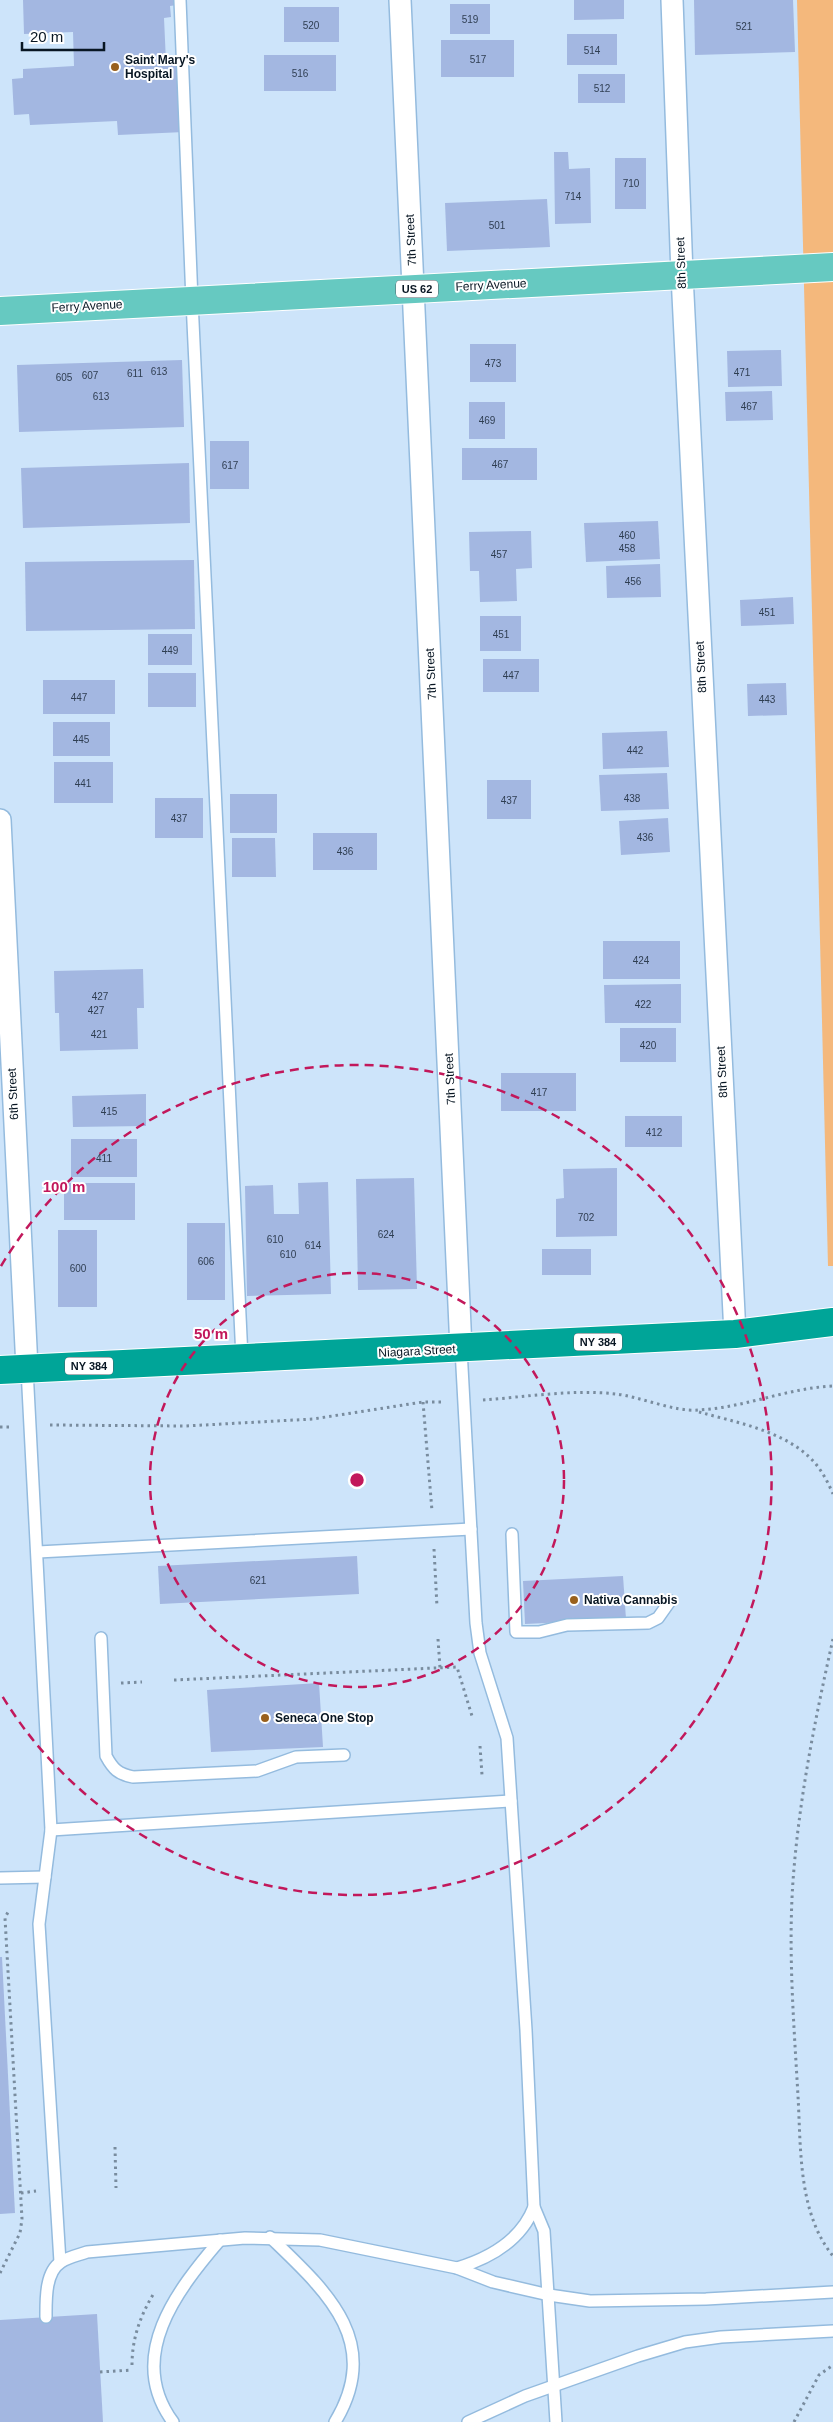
<svg xmlns="http://www.w3.org/2000/svg" width="833" height="2422" font-family="Helvetica,sans-serif">
<style>
.green{fill:#f4b87c}
.building{fill:#a3b7e1}
.lines{fill:none;stroke-linecap:round;stroke-linejoin:round}
.lane-casing{stroke:#94bbde;stroke-width:14}
.street-casing{stroke:#94bbde;stroke-width:24}
.primary-casing{stroke:#fff;stroke-width:30}
.highway-casing{stroke:#fff;stroke-width:30}
.path{stroke:#798c9e;stroke-width:3;stroke-dasharray:2.5 4;stroke-linecap:butt}
.lane{stroke:#fff;stroke-width:11}
.street{stroke:#fff;stroke-width:21}
.primary{stroke:#66c9c1;stroke-width:28}
.highway{stroke:#00a598;stroke-width:28}
.ring{fill:none;stroke:#c2185b;stroke-width:2.5;stroke-dasharray:9 6}
.poi-dot{fill:#99601d;stroke:#fff;stroke-width:2}
.labels{text-anchor:middle;stroke-width:4;stroke-linejoin:round;paint-order:stroke}
.number-label{font-size:10px;fill:#2f3e52}
.shield{fill:#fff;stroke:#525c65;stroke-width:1}
.shield-label{font-size:11px;font-weight:bold;fill:#081623}
.poi-label{font-size:12px;font-weight:bold;fill:#081623;stroke:#fff;text-anchor:start}
.street-label{font-size:12px;fill:#081623;stroke:#fff}
.centre{fill:#c2185b;stroke:#fff;stroke-width:2.5}
.ring-label{font-size:15px;text-anchor:middle;font-weight:bold;fill:#c2185b;stroke:#fff;stroke-width:4;stroke-linejoin:round;paint-order:stroke}
</style>
<rect width="100%" height="100%" fill="#cde4fa"/>
<!-- green -->
<path class="green" d="M797 0H833V1266H828Z"/>
<!-- building -->
<g class="building">
<path d="M23 0H176L177 5 170 6 171 17 164 18 166 62 180 61 184 132 118 135 117 121 30 125 29 114 14 115 12 79 23 78V69L74 66 73 32 24 34Z"/>
<path d="M574 0H624V19L574 20Z"/>
<path d="M694 0H793L795 52 695 55Z"/>
<rect x="450" y="4" width="40" height="30"/>
<rect x="284" y="7" width="55" height="35"/>
<rect x="567" y="34" width="50" height="31"/>
<rect x="441" y="40" width="73" height="37"/>
<rect x="264" y="55" width="72" height="36"/>
<rect x="578" y="74" width="47" height="29"/>
<path d="M554 152H568L569 169 590 168 591 223 555 224Z"/>
<rect x="615" y="158" width="31" height="51"/>
<path d="M547 199 550 247 447 251 445 203Z"/>
<rect x="470" y="344" width="46" height="38"/>
<path d="M781 350 782 386 728 387 727 351Z"/>
<path d="M182 360 184 427 19 432 17 365Z"/>
<path d="M772 391 773 420 726 421 725 392Z"/>
<rect x="469" y="402" width="36" height="37"/>
<rect x="210" y="441" width="39" height="48"/>
<rect x="462" y="448" width="75" height="32"/>
<path d="M189 463 190 523 23 528 21 468Z"/>
<path d="M658 521 660 559 586 562 584 523Z"/>
<path d="M531 531 532 568 516 569 517 601 480 602 479 571H470L469 532Z"/>
<path d="M194 560 195 629 26 631 25 562Z"/>
<path d="M660 564 661 597 607 598 606 566Z"/>
<path d="M793 597 794 624 741 626 740 600Z"/>
<rect x="480" y="616" width="41" height="35"/>
<rect x="148" y="634" width="44" height="31"/>
<rect x="483" y="659" width="56" height="33"/>
<rect x="148" y="673" width="48" height="34"/>
<rect x="43" y="680" width="72" height="34"/>
<path d="M786 683 787 715 748 716 747 684Z"/>
<rect x="53" y="722" width="57" height="34"/>
<path d="M667 731 669 767 603 769 602 733Z"/>
<rect x="54" y="762" width="59" height="41"/>
<path d="M667 773 669 809 601 811 599 775Z"/>
<rect x="487" y="780" width="44" height="39"/>
<rect x="230" y="794" width="47" height="39"/>
<rect x="155" y="798" width="48" height="40"/>
<path d="M668 818 670 852 621 855 619 821Z"/>
<rect x="313" y="833" width="64" height="37"/>
<path d="M232 838H275L276 877H232Z"/>
<rect x="603" y="941" width="77" height="38"/>
<path d="M143 969 144 1008H137L138 1049 60 1051 59 1013H55L54 971Z"/>
<path d="M681 984V1023H605L604 985Z"/>
<rect x="620" y="1028" width="56" height="34"/>
<rect x="501" y="1073" width="75" height="38"/>
<path d="M146 1094V1126L73 1127 72 1096Z"/>
<rect x="625" y="1116" width="57" height="31"/>
<rect x="71" y="1139" width="66" height="38"/>
<path d="M617 1168V1236L556 1237V1199L564 1198 563 1169Z"/>
<path d="M414 1178 417 1289 358 1290 356 1179Z"/>
<path d="M328 1182 331 1294 247 1296 245 1186 273 1185 274 1214H299L298 1183Z"/>
<rect x="64" y="1183" width="71" height="37"/>
<rect x="187" y="1223" width="38" height="77"/>
<rect x="58" y="1230" width="39" height="77"/>
<rect x="542" y="1249" width="49" height="26"/>
<path d="M357 1556 359 1594 160 1604 158 1566Z"/>
<path d="M623 1576 626 1619 525 1624 523 1581Z"/>
<path d="M319 1683 323 1747 211 1752 207 1690Z"/>
<path d="M0 1957H2L15 2213 0 2214Z"/>
<path d="M97 2314 103 2422H0V2320Z"/>
</g>
<g class="lines">
<defs>
<g id="lane">
<path d="M180 0 192 301 242 1358"/>
<path d="M461 1349 476 1623 480 1653 507 1738 526 2030 534 2207 544 2231 556 2422"/>
<path d="M27 1369 51 1830 39 1924 60 2262"/>
<path d="M512 1534 516 1632H539L567 1625 648 1623 658 1618 670 1601"/>
<path d="M38 1552 471 1529"/>
<path d="M101 1638 106 1756C113 1769 118 1774 133 1777L257 1771 296 1757 344 1755"/>
<path d="M51 1830 511 1801"/>
<path d="M0 1878 45 1877"/>
<path d="M270 2237C325 2290 384 2341 335 2422"/>
<path d="M457 2268C490 2258 521 2241 534 2207"/>
<path d="M46 2317C46 2300 45 2272 61 2262 68 2257 79 2255 87 2252L245 2238 320 2240 457 2268 493 2282 549 2295 590 2301 706 2299 833 2292"/>
<path d="M173 2422C125 2357 177 2290 220 2240"/>
<path d="M468 2422 525 2396 638 2356 685 2342 721 2337 833 2331"/>
</g>
<g id="street">
<path d="M400 0 461 1349"/>
<path d="M672 0 682 275 735 1334"/>
<path d="M0 820 27 1368"/>
</g>
<path id="primary" d="M0 311 833 267"/>
<path id="highway" d="M0 1370 735 1334 833 1322"/>
</defs>
<!-- lane casing -->
<use href="#lane" class="lane-casing"/>
<!-- street casing -->
<use href="#street" class="street-casing"/>
<!-- primary casing -->
<use href="#primary" class="primary-casing"/>
<!-- highway casing -->
<use href="#highway" class="highway-casing"/>
<!-- path -->
<g class="path">
<path d="M483 1400C525 1397 574 1389 616 1394 641 1397 675 1412 698 1410 744 1408 787 1388 833 1386"/>
<path d="M423 1402 432 1511"/>
<path d="M699 1412C735 1422 779 1430 807 1455 819 1465 827 1480 833 1494"/>
<path d="M50 1425 186 1426 313 1419 423 1402H444"/>
<path d="M0 1427H11"/>
<path d="M434 1549 437 1607"/>
<path d="M438 1639 440 1668"/>
<path d="M833 1639C815 1719 799 1799 793 1881 788 1952 794 2025 798 2096 801 2149 798 2213 833 2256"/>
<path d="M174 1680 457 1667 472 1716"/>
<path d="M121 1683 142 1682"/>
<path d="M480 1746 482 1775"/>
<path d="M115 2147 116 2188"/>
<path d="M21 2193 36 2191"/>
<path d="M0 2273 20 2233 22 2219 5 1918 8 1912"/>
<path d="M132 2365C132 2339 140 2316 154 2293"/>
<path d="M100 2372 132 2370"/>
<path d="M794 2422 819 2375 833 2365"/>
</g>
<!-- lane -->
<use href="#lane" class="lane"/>
<!-- street -->
<use href="#street" class="street"/>
<!-- primary -->
<use href="#primary" class="primary"/>
<!-- highway -->
<use href="#highway" class="highway"/>
</g>
<!-- distance rings -->
<g class="ring">
<circle cx="357" cy="1480" r="207"/>
<path d="M1 1266A415 415 0 1 1 1 1694"/>
</g>
<!-- markers -->
<g class="poi-dot">
<circle cx="115" cy="67" r="5"/>
<circle cx="574" cy="1600" r="5"/>
<circle cx="265" cy="1718" r="5"/>
</g>
<g class="labels">
<!-- number labels -->
<g class="number-label">
<text x="470" y="23">519</text>
<text x="311" y="29">520</text>
<text x="744" y="30">521</text>
<text x="592" y="54">514</text>
<text x="478" y="63">517</text>
<text x="300" y="77">516</text>
<text x="602" y="92">512</text>
<text x="631" y="187">710</text>
<text x="573" y="200">714</text>
<text x="497" y="229">501</text>
<text x="493" y="367">473</text>
<text x="159" y="375">613</text>
<text x="742" y="376">471</text>
<text x="135" y="377">611</text>
<text x="90" y="379">607</text>
<text x="64" y="381">605</text>
<text x="101" y="400">613</text>
<text x="749" y="410">467</text>
<text x="487" y="424">469</text>
<text x="500" y="468">467</text>
<text x="230" y="469">617</text>
<text x="627" y="539">460</text>
<text x="627" y="552">458</text>
<text x="499" y="558">457</text>
<text x="633" y="585">456</text>
<text x="767" y="616">451</text>
<text x="501" y="638">451</text>
<text x="170" y="654">449</text>
<text x="511" y="679">447</text>
<text x="79" y="701">447</text>
<text x="767" y="703">443</text>
<text x="81" y="743">445</text>
<text x="635" y="754">442</text>
<text x="83" y="787">441</text>
<text x="632" y="802">438</text>
<text x="509" y="804">437</text>
<text x="179" y="822">437</text>
<text x="645" y="841">436</text>
<text x="345" y="855">436</text>
<text x="641" y="964">424</text>
<text x="100" y="1000">427</text>
<text x="643" y="1008">422</text>
<text x="96" y="1014">427</text>
<text x="99" y="1038">421</text>
<text x="648" y="1049">420</text>
<text x="539" y="1096">417</text>
<text x="109" y="1115">415</text>
<text x="654" y="1136">412</text>
<text x="104" y="1162">411</text>
<text x="586" y="1221">702</text>
<text x="386" y="1238">624</text>
<text x="275" y="1243">610</text>
<text x="313" y="1249">614</text>
<text x="288" y="1258">610</text>
<text x="206" y="1265">606</text>
<text x="78" y="1272">600</text>
<text x="258" y="1584">621</text>
</g>
<!-- shield labels -->
<g class="shield">
<rect x="396" y="280.5" width="42" height="17" rx="4"/>
<rect x="574" y="1333.5" width="48" height="17" rx="4"/>
<rect x="65" y="1357.5" width="48" height="17" rx="4"/>
</g>
<g class="shield-label">
<text x="417" y="293">US 62</text>
<text x="598" y="1346">NY 384</text>
<text x="89" y="1370">NY 384</text>
</g>
<!-- poi labels -->
<g class="poi-label">
<text x="125" y="64">Saint Mary's<tspan x="125" dy="14">Hospital</tspan></text>
<text x="584" y="1604">Nativa Cannabis</text>
<text x="275" y="1722">Seneca One Stop</text>
</g>
<!-- street labels -->
<g class="street-label">
<text transform="translate(411 240) rotate(-93)" y="4">7th Street</text>
<text transform="translate(681 263) rotate(-92)" y="4">8th Street</text>
<text transform="translate(491 285) rotate(-3)" y="4">Ferry Avenue</text>
<text transform="translate(87 306) rotate(-3)" y="4">Ferry Avenue</text>
<text transform="translate(701 667) rotate(-93)" y="4">8th Street</text>
<text transform="translate(431 674) rotate(-93)" y="4">7th Street</text>
<text transform="translate(722 1072) rotate(-93)" y="4">8th Street</text>
<text transform="translate(450 1079) rotate(-93)" y="4">7th Street</text>
<text transform="translate(13 1094) rotate(-93)" y="4">6th Street</text>
<text transform="translate(417 1351) rotate(-3)" y="4">Niagara Street</text>
</g>
</g>
<circle cx="357" cy="1480" r="8" class="centre"/>
<g class="ring-label">
<text x="64" y="1192">100 m</text>
<text x="211" y="1339">50 m</text>
</g>
<!-- scale -->
<path d="M22 42v8h82v-8" fill="none" stroke="#081623" stroke-width="2.5"/>
<text x="30" y="42" font-size="15" fill="#081623" stroke="#ffffff" stroke-width="4" paint-order="stroke">20 m</text>
</svg>
